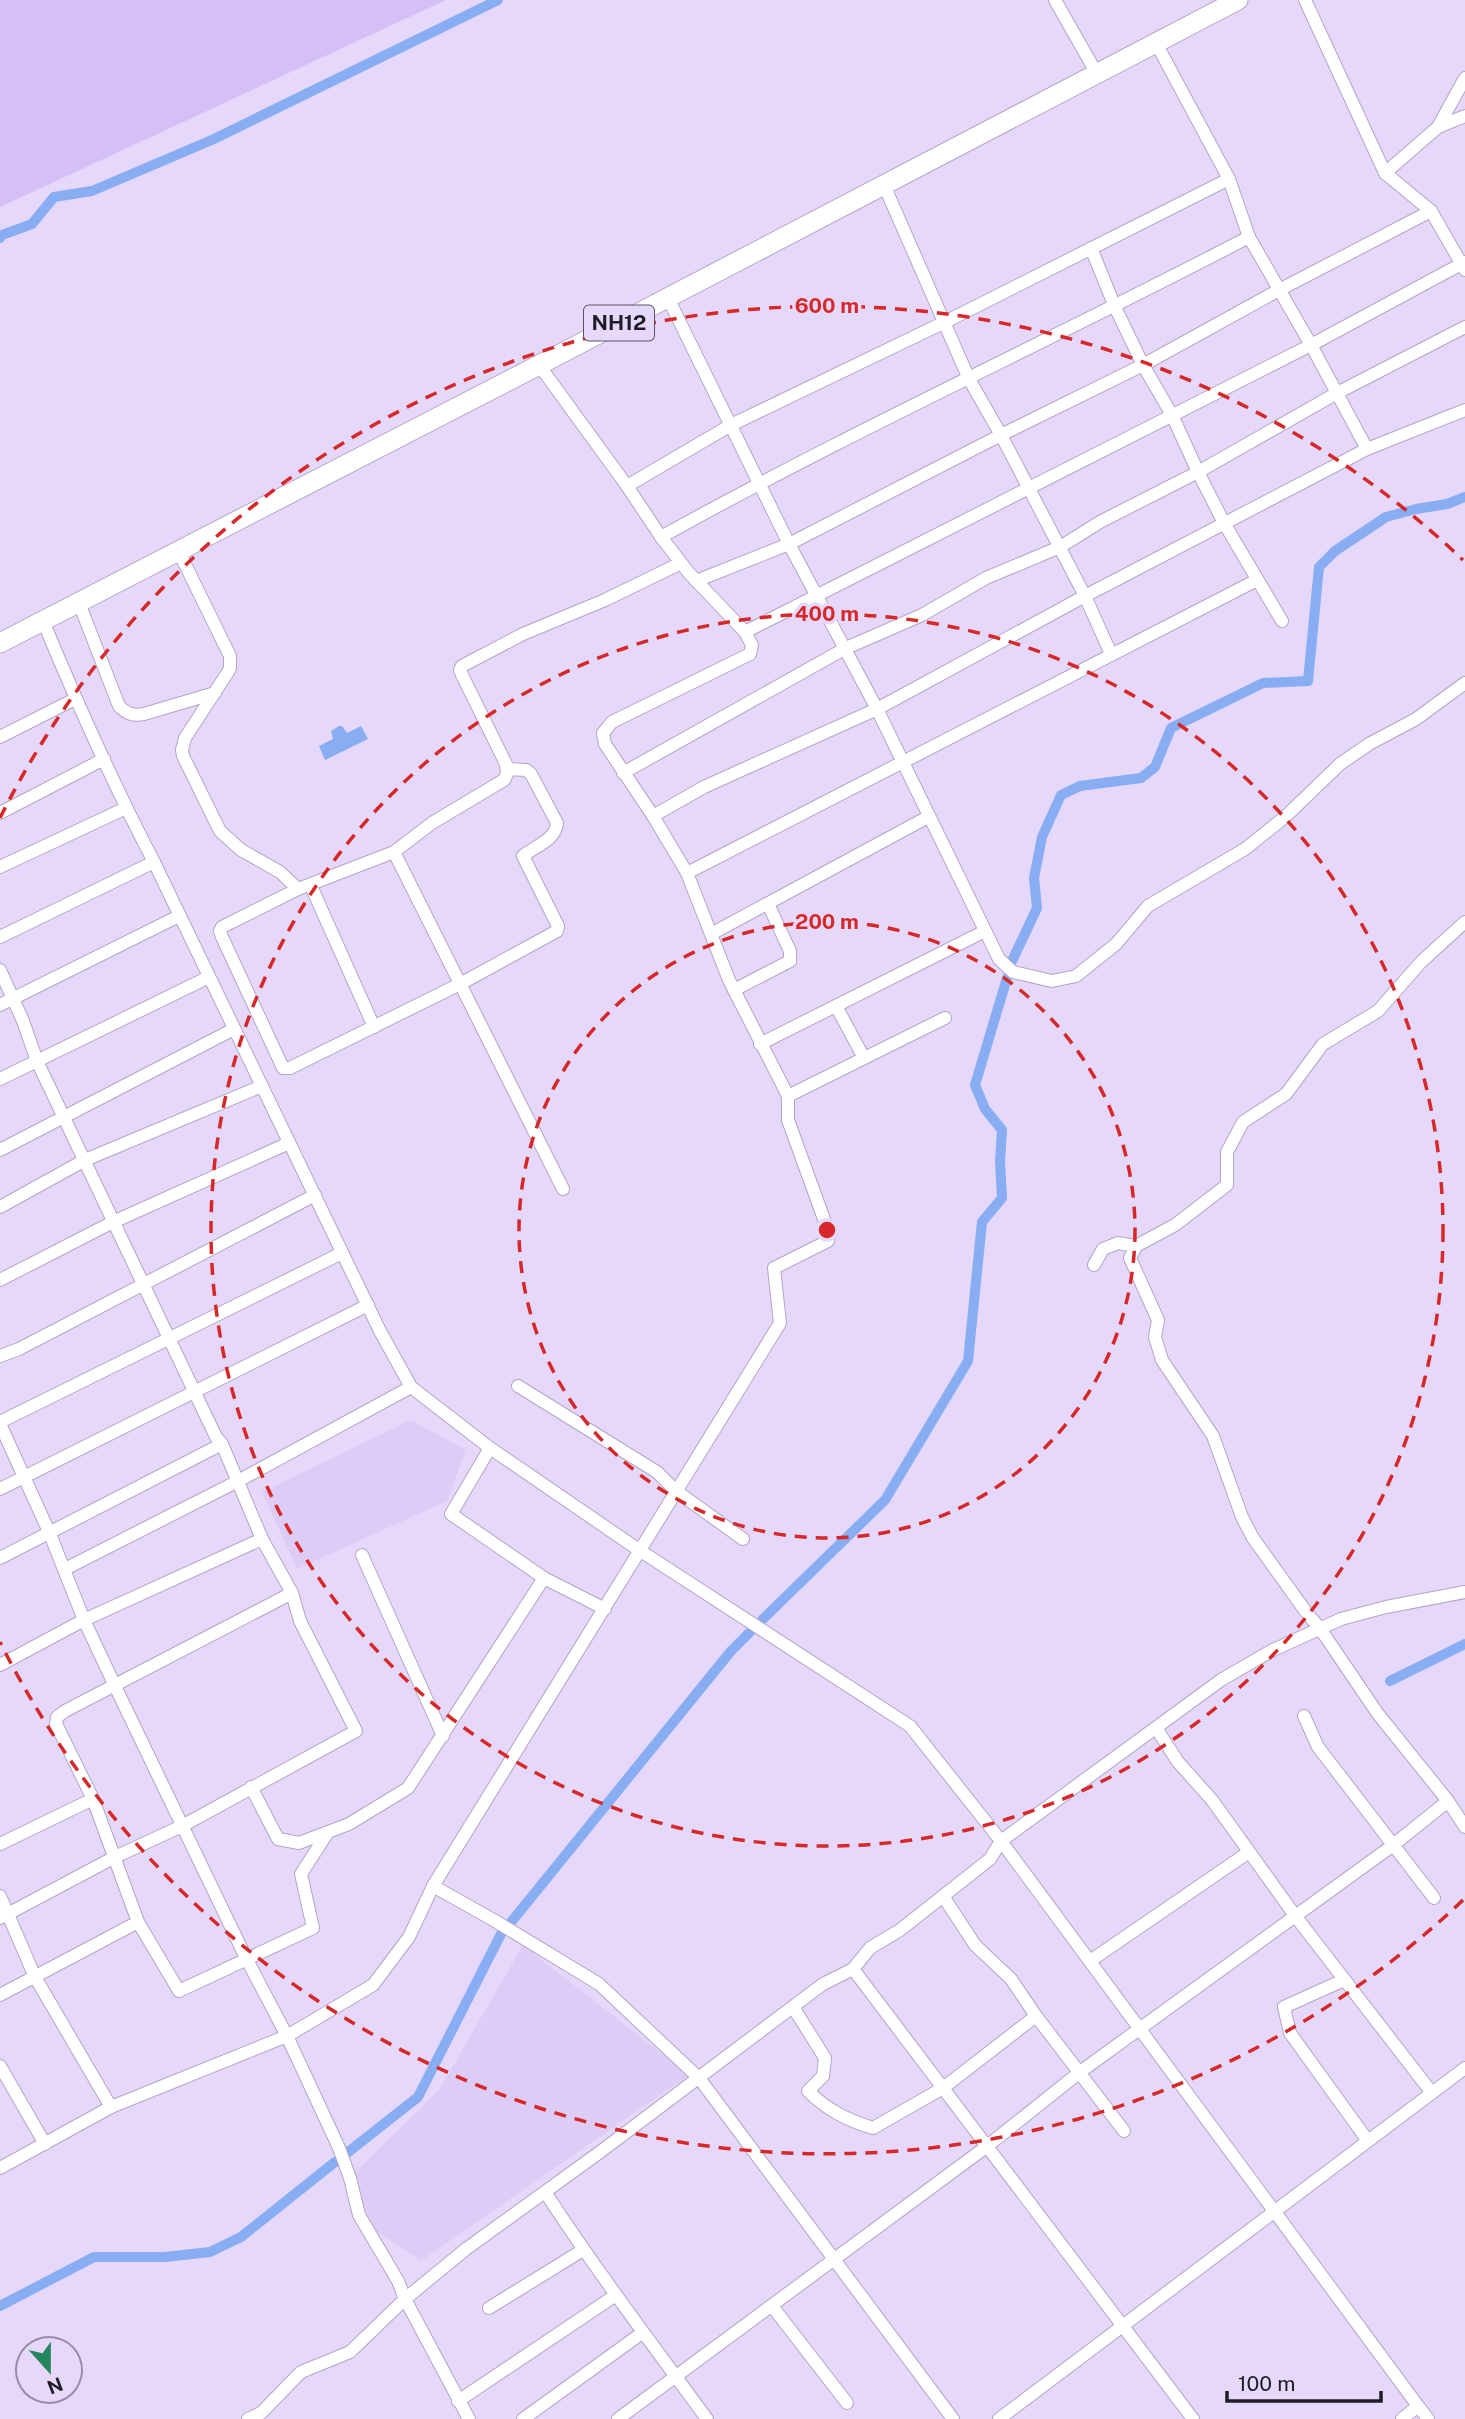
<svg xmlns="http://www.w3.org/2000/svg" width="1465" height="2419" font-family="'Public Sans',sans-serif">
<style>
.built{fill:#ddcdf6}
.green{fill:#d6bff7}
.water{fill:#89adf3}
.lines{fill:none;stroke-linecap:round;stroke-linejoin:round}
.canal{stroke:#89adf3;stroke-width:10}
.minor-casing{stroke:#b2a5c6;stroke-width:14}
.highway-casing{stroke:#b2a5c6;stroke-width:21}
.minor{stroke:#fff;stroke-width:12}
.highway{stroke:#fff;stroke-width:19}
.ring{fill:none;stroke:#d62828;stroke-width:3.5;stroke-dasharray:12 9}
.labels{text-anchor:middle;stroke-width:7;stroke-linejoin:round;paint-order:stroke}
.shield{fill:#e6d8fa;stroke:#5b5466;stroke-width:2}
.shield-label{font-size:21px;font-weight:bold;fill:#201b27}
.centre{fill:#d62828;stroke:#e6d8fa;stroke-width:3.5}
.ring-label{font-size:21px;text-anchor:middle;font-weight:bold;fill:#d62828;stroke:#e6d8fa;stroke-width:7;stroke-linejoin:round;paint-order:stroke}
</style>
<rect width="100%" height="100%" fill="#e6d8fa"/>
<!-- built -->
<g class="built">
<path d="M411 1420 466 1450 447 1501 297 1569 262 1492Z"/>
<path d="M523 1945 689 2075 421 2261 373 2229 352 2175 439 2090Z"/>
</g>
<!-- green -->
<path class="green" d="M0 0H446L0 207Z"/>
<!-- water -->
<path class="water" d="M339 726H342L347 733 361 726 368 739 325 760 319 746 333 739 331 731Z"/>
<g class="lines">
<!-- canal -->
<g class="canal">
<path d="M0 238 2 235 32 224 54 197 92 191 214 139 498 0"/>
<path d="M1012 961 1037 908 1034 878 1042 837 1061 795 1080 786 1141 778 1155 767 1171 728 1263 683 1308 681 1319 567 1335 551 1386 517 1416 509 1447 504 1465 497"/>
<path d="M762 1620 885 1500 968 1361 982 1222 1002 1198 1000 1161 1002 1130 985 1109 975 1085 1007 978"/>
<path d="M1390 1681 1465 1644"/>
<path d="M512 1921 731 1651 750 1632"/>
<path d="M347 2153 418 2097 501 1934"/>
<path d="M0 2306 94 2257H165L210 2252 241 2237 335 2162"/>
</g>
<defs>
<g id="minor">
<path d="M1055 0 1097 74"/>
<path d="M1305 0 1385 173 1431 211 1465 270"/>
<path d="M1156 43 1229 179 1249 237 1311 345 1367 449"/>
<path d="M1438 127 1465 78"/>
<path d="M1385 173 1438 127 1465 116"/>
<path d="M884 185 969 379 1001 435 1085 596 1111 654"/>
<path d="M1249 237C1054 339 853 430 661 537L689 573 745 632 752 645 750 654 612 722 603 733 605 744 653 816 704 787 877 709 1085 596 1367 449 1465 410"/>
<path d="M1091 248 1115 307 1143 365 1172 415 1198 472 1224 523 1282 621"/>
<path d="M668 298 789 544 877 709 999 959 1013 972 1052 981 1076 976 1116 944 1148 906 1245 849 1285 817 1340 764 1369 744 1416 719 1465 683"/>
<path d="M539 365 627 486"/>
<path d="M661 537 627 486 731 425 945 322 1229 179"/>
<path d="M179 552 230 656V668L228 672 185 738 182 750 183 756 220 831 241 850 280 872 298 889"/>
<path d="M696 581 789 544 1001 435 1143 365 1279 290 1431 211"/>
<path d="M79 603 119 706C127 714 133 716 144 714L215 693"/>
<path d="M43 621C77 703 113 784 154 862L380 1331 411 1387 490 1448 639 1550 910 1726 1001 1841 1418 2406 1402 2419"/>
<path d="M745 632 1311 345 1465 262"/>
<path d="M0 737 75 699"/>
<path d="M507 769 526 770 531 774 557 823C556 840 535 846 523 856L558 926 557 931 460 984 290 1068H283L222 937 220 931 222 927 298 889 394 852 432 823 504 780 507 774 506 764 462 675 460 670 462 666 523 634 605 600 681 563"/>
<path d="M623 773 846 648 922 615 986 578 1060 547 1100 522 1198 472 1337 393 1465 327"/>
<path d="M0 813 104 759"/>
<path d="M394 852 563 1189"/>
<path d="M0 867 126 808"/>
<path d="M687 873 1257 580"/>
<path d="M311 886 374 1027"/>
<path d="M711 934 928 817"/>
<path d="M0 937 154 862"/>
<path d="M0 970 23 1021 37 1061 216 1437 222 1444 262 1539 292 1593 300 1621 356 1731 182 1826 115 1857 0 1918"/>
<path d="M734 990 790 961V951L768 904"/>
<path d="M0 1005 179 916"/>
<path d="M836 1006 864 1058"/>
<path d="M760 1044 985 931"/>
<path d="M0 1079 209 977"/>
<path d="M788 1096 945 1018"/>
<path d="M0 1150 234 1029"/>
<path d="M0 1207 85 1160 262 1086"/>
<path d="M1136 1246 1130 1258 1158 1320 1155 1337 1162 1360 1213 1436 1242 1517 1253 1538 1309 1616 1319 1627 1378 1714 1448 1801 1465 1827"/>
<path d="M1094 1265 1103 1249 1118 1243 1136 1246 1175 1225 1227 1185V1152L1243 1122 1286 1094 1323 1044 1378 1011 1421 962 1465 922"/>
<path d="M0 1280 113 1222 289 1143"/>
<path d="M0 1356 19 1349 315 1195"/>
<path d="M518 1386 657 1472 676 1491 743 1539"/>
<path d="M0 1422 342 1253"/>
<path d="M0 1424 50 1534 84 1620 114 1684 246 1958 287 2036 339 2148 350 2178 359 2215 398 2281 405 2299 469 2419"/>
<path d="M490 1448 451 1514 544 1578 605 1609"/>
<path d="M0 1489 368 1305"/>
<path d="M362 1555 443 1736"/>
<path d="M0 1558 222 1444"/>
<path d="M65 1569 238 1481 411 1387"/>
<path d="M292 1593 65 1711 57 1717 56 1724 93 1799 138 1922 179 1991 313 1928 301 1874 328 1832"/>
<path d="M0 1665 84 1620 262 1539"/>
<path d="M1304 1716 1318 1747 1434 1898"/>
<path d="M1156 1728 1178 1762 1212 1800 1296 1917 1432 2093"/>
<path d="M251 1787 278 1839 299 1843 349 1824 408 1788 544 1578"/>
<path d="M0 1844 93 1799"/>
<path d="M433 1886 497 1922 599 1984 699 2078 953 2419"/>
<path d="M0 1896 35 1977 111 2107"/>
<path d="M943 1896 975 1945 1011 1979 1036 2016 1124 2131"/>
<path d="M1090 1961 1249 1852"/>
<path d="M853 1969 1193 2419"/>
<path d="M1344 1980 1284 2007 1290 2033 1368 2141"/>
<path d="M0 1995 138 1922"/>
<path d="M793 2007 825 2058 823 2076 808 2091C827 2110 847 2120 873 2128L943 2088 1036 2016"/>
<path d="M0 2066 45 2144"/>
<path d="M0 2168 111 2107 287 2036 373 1985 409 1937 433 1886 780 1323 774 1268 828 1241 829 1233 788 1120V1096L729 980 687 873 653 816"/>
<path d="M545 2192C596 2270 652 2344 707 2419"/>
<path d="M772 2306 847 2403"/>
<path d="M489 2308 583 2250"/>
<path d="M458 2401 616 2295"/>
<path d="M1418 2406 1428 2419"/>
<path d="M248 2419 261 2413 301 2372 350 2352 405 2299 466 2249 600 2152 823 1984 853 1969 870 1948 900 1930 990 1859 1001 1841 1221 1680 1271 1651 1341 1619 1386 1607 1465 1592"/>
<path d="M523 2419 642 2333"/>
<path d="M618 2419 986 2147 1080 2072 1392 1846 1448 1801"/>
<path d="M999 2419 1465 2068"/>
</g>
<path id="highway" d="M0 643 539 365 1238 0"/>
</defs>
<!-- minor casing -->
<use href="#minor" class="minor-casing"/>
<!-- highway casing -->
<use href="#highway" class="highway-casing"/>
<!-- minor -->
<use href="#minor" class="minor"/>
<!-- highway -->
<use href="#highway" class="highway"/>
</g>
<!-- distance rings -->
<g class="ring">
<circle cx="827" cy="1230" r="308"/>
<circle cx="827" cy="1230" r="616"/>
<path d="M1463 1900A924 924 0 0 1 0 1642M0 818A924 924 0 0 1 1463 560"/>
</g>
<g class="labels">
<!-- shield labels -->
<rect class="shield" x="584" y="305.5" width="70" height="35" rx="5"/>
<g class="shield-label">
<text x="619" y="330">NH12</text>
</g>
</g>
<circle cx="827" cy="1230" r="10" class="centre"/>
<g class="ring-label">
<text x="827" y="313">600 m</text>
<text x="827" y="621">400 m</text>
<text x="827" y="929">200 m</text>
</g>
<!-- north arrow -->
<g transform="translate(49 2370) rotate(159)"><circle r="33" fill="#e6d8fa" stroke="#978ca6" stroke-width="2"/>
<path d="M0-5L12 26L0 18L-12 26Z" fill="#26855d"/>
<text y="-10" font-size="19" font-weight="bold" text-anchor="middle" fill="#201b27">N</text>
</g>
<!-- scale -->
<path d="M1227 2391v10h154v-10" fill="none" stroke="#201b27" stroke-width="3.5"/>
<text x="1238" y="2391" font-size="21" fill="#201b27" stroke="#e6d8fa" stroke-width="5" paint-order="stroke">100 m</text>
</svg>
